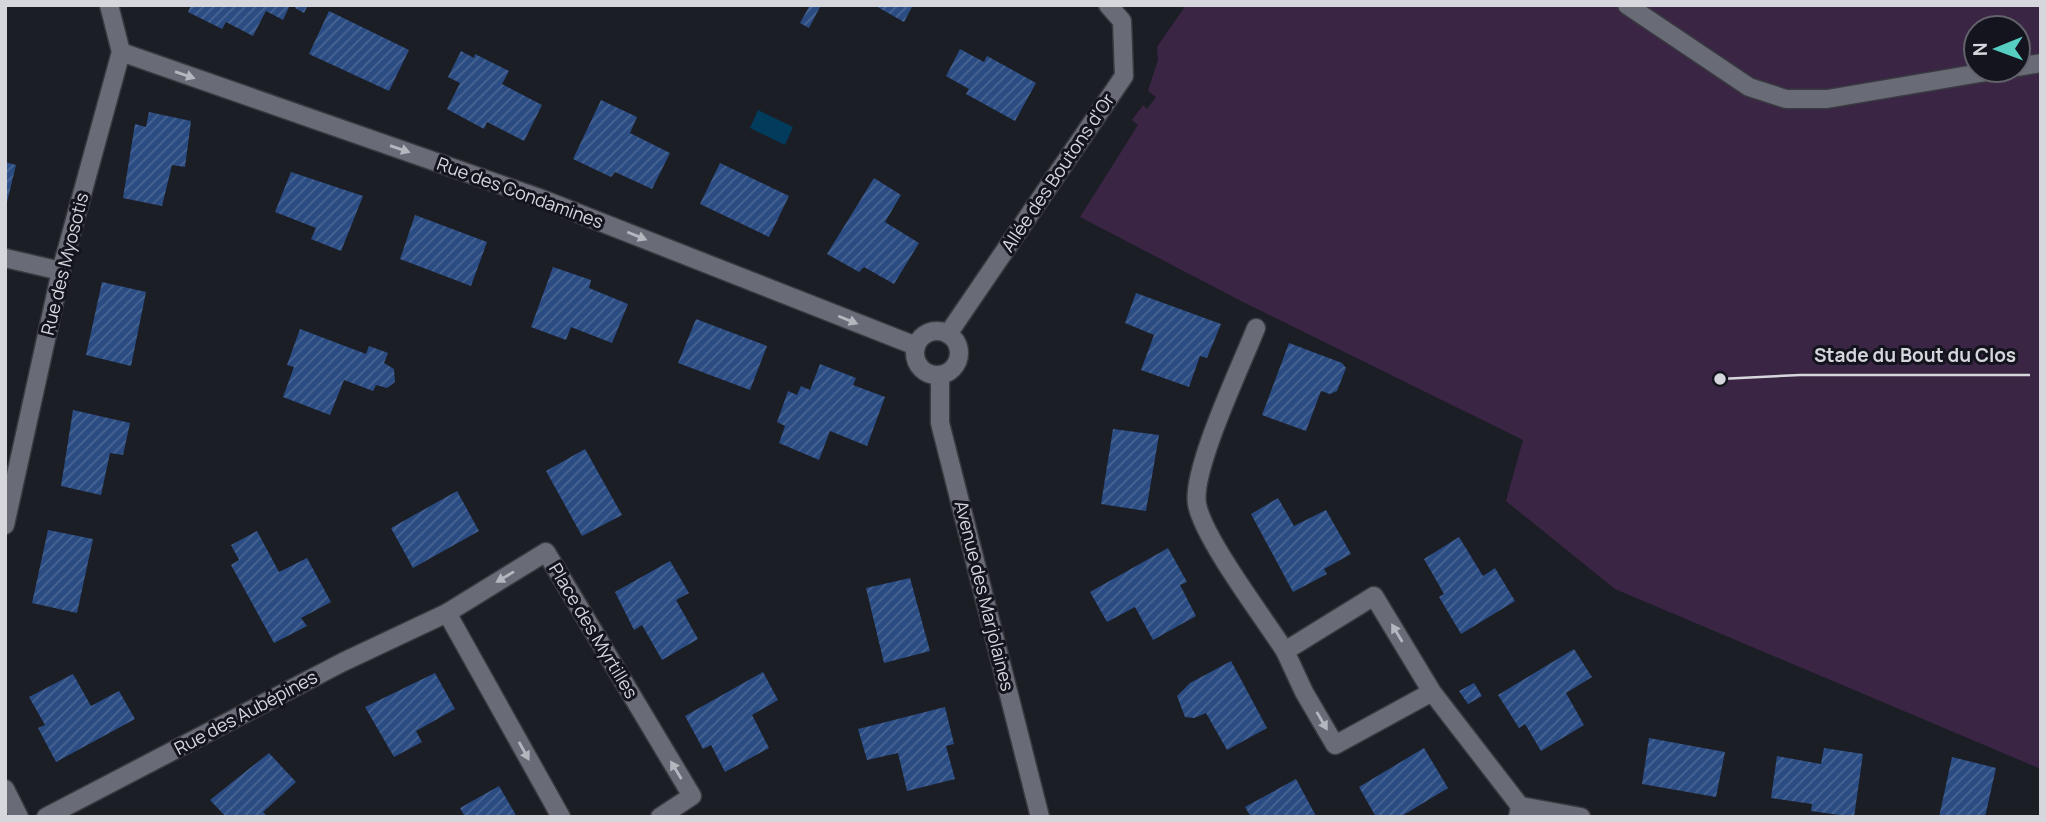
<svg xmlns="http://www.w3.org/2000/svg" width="2046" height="822" font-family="Manrope,sans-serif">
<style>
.pitch{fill:#3b2545;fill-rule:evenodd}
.water{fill:#023c5d}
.building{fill:url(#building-hatch)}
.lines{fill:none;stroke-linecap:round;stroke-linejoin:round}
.minor-casing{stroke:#393a40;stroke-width:21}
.minor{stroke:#696b76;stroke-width:18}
.oneway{fill:#b5b7be}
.labels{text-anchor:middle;stroke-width:6;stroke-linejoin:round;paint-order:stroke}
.street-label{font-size:18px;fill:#d6d7dd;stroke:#13141d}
.leader{fill:none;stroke:#d6d7dd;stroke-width:2.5}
.callout-dot{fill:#d6d7dd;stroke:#13141d;stroke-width:2.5}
.callout-label{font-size:19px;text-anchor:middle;font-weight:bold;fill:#d6d7dd;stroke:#13141d;stroke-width:6;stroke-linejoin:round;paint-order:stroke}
</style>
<defs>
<pattern id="building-hatch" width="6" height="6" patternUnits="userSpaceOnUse" patternTransform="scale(1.75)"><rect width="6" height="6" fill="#2b4c82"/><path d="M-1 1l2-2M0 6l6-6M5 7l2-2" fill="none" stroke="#496593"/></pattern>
</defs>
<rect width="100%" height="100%" fill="#1c1e26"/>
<!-- pitch -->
<path class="pitch" d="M1181 5H2041V769L1615 589 1506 501 1523 440 1247 304 1080 217 1138 125 1132 120 1143 105 1147 109 1156 97 1148 91 1158 60 1157 47 1184 8ZM1976 28H2018V70H1976Z"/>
<!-- water -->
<path class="water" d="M758 110 793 127 785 145 750 128Z"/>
<!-- building -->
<g class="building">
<path d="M191 5H290L283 20 266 11 253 36 226 22 222 29 188 12Z"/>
<path d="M297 5H308L304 13 295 8Z"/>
<path d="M810 5H821L809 28 800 23Z"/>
<path d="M874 5H913L904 22Z"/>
<path d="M329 11 409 50 389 91 309 54Z"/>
<path d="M960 49 984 62 987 56 1036 83 1015 121 966 94 969 89 946 76Z"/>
<path d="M461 51 474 58 475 54 509 71 502 84 542 105 524 141 487 122 484 129 447 109 460 83 448 77Z"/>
<path d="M601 100 637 117 630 133 670 153 652 189 615 172 611 177 573 159Z"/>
<path d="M149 112 191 121 185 167 172 165 162 206 123 198 135 124 146 127Z"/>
<path d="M5 162 16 165 6 206H5Z"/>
<path d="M720 163 789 196 769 237 700 204Z"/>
<path d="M291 172 363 196 341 251 311 239 316 228 275 212Z"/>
<path d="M874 178 901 195 885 222 919 243 894 284 864 267 859 272 827 254Z"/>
<path d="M415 215 487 242 471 286 400 259Z"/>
<path d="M553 267 591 280 589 288 628 304 612 343 571 327 566 340 531 327Z"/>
<path d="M102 282 146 292 131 366 86 355Z"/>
<path d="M1136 293 1221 324 1207 358 1200 356 1189 387 1141 370 1154 335 1125 323Z"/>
<path d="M696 319 767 346 750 390 678 363Z"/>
<path d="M300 329 366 354 369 346 388 353 384 363 394 369 395 382 387 388 376 385 373 391 344 380 330 415 283 397 294 367 287 365Z"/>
<path d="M1289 343 1342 363 1346 368 1337 391 1330 394 1321 391 1306 431 1262 415Z"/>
<path d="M820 364 856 378 853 385 885 397 867 446 830 431 819 460 779 443 785 426 777 422 788 391 797 395 801 386 810 390Z"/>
<path d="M73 410 130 423 123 455 110 453 101 495 61 486Z"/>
<path d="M1113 429 1159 435 1146 511 1101 504Z"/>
<path d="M585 449 622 515 582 536 546 471Z"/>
<path d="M457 491 479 531 413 568 391 528Z"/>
<path d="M1278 498 1294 526 1326 510 1351 554 1324 569 1327 574 1293 592 1251 514Z"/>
<path d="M48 530 93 539 77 613 32 603Z"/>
<path d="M257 531 279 572 307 558 331 602 301 618 307 626 274 643 231 565 239 560 231 545Z"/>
<path d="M1459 537 1483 576 1495 568 1515 601 1461 634 1439 597 1444 594 1424 559Z"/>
<path d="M1168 548 1187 582 1180 585 1196 616 1153 640 1135 607 1107 622 1090 592Z"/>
<path d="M670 561 689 593 676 600 698 639 662 660 642 625 634 630 615 592Z"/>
<path d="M910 578 930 651 884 663 866 588Z"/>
<path d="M1574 649 1592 677 1566 693 1584 725 1541 751 1525 724 1519 728 1498 695Z"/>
<path d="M1231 661 1267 728 1227 750 1206 713 1194 718 1185 717 1177 696 1190 683Z"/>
<path d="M763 672 778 700 752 715 769 748 725 772 711 745 703 749 685 716Z"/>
<path d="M435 673 455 709 416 731 422 742 394 757 365 707Z"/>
<path d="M73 674 91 706 119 691 135 719 56 762 38 728 45 725 29 697Z"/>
<path d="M1474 683 1482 696 1468 704 1459 691Z"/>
<path d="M945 707 954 744 946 746 955 779 907 791 898 753 867 760 858 729Z"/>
<path d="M1649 738 1725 752 1716 797 1642 784Z"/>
<path d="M1424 748 1448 788 1400 817H1376L1359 787Z"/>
<path d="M1824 748 1863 754 1854 817 1811 811 1812 804 1771 798 1777 756 1821 764Z"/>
<path d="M269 753 296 782 263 812 268 817H226L210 800Z"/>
<path d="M1952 757 1996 768 1985 817H1939Z"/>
<path d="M1296 779 1316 816 1251 817 1245 807Z"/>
<path d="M499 786 517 817H465L460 808Z"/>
</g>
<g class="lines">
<defs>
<g id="minor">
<path d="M1627 5 1749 87 1786 99H1827L1998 70"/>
<path d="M121 52 542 199 916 346"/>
<path d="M2018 67 2041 63"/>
<path d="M5 258 61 271"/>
<path d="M1256 328C1242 364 1191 470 1197 504 1203 538 1264 618 1285 651"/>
<circle cx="937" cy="353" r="22"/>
<path d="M948 334 1124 76 1122 21 1108 5"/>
<path d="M940 375V423L1040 817"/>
<path d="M5 525 61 271 121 52 109 5"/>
<path d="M1432 692 1335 745 1304 692 1285 651 1374 596 1432 692 1520 806 1518 817"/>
<path d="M5 789 19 817"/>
<path d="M1520 806 1581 817"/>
<path d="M46 817 343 662 447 613"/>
<path d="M561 817 447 613 546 552 692 796 660 817"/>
</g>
</defs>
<!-- minor casing -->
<use href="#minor" class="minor-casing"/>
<!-- minor -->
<use href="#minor" class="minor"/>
</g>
<!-- one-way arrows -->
<defs><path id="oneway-solid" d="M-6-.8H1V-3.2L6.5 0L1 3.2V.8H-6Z" transform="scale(1.75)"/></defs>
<g class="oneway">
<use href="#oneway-solid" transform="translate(185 75) rotate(19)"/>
<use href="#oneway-solid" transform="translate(400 149) rotate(19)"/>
<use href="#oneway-solid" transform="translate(637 236) rotate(22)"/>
<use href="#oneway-solid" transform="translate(848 320) rotate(22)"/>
<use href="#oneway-solid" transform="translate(505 577) rotate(149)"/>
<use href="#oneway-solid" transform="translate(1397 633) rotate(-121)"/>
<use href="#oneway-solid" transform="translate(1322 721) rotate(60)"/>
<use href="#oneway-solid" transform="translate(524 751) rotate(61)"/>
<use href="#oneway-solid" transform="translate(676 770) rotate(-121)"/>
</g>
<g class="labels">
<!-- street labels -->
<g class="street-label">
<text transform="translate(1058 173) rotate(-56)" y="6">Allée des Boutons d'Or</text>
<text transform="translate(520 193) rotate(20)" y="6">Rue des Condamines</text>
<text transform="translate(65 264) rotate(-76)" y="6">Rue des Myosotis</text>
<text transform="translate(984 596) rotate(76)" y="6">Avenue des Marjolaines</text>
<text transform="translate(593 631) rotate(59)" y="6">Place des Myrtilles</text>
<text transform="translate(246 713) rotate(-28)" y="6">Rue des Aubépines</text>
</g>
</g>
<!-- callouts -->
<path class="leader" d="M1720 379L1800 375H2030"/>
<circle class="callout-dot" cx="1720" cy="379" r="7"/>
<g class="callout-label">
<text x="1915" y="362">Stade du Bout du Clos</text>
</g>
<!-- border -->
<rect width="2046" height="822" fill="none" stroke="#d6d7dd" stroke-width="14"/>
<!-- north arrow -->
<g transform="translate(1997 49) rotate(269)"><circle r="33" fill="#13141d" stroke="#61626a" stroke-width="2"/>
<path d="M0-5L12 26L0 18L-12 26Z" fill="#56cec2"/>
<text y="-10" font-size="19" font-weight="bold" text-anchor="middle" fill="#d6d7dd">N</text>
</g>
</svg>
